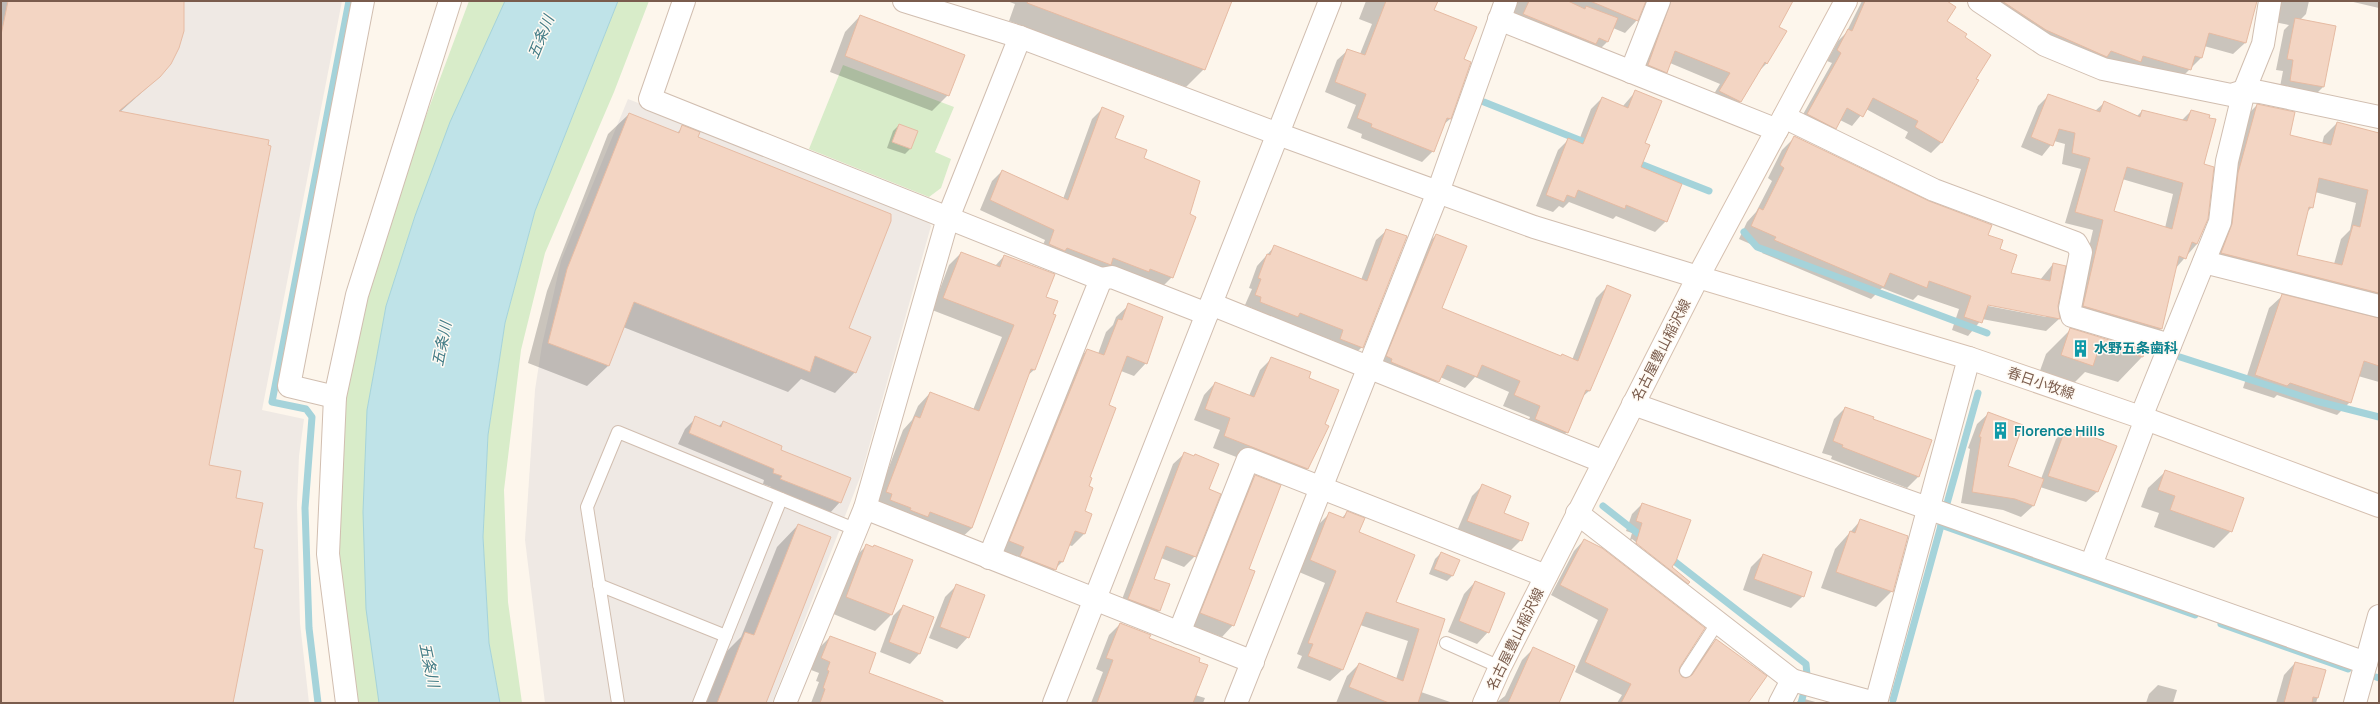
<svg xmlns="http://www.w3.org/2000/svg" width="2380" height="704" font-family="Manrope,'Noto Sans JP',sans-serif">
<style>
.industrial{fill:#efe9e4}
.green{fill:#d8ecc9}
.water{fill:#bfe3e8;stroke:#a5d3da}
.shadow{fill:#0003;fill-rule:evenodd}
.lines{fill:none;stroke-linecap:round;stroke-linejoin:round}
.stream{stroke:#a5d3da;stroke-width:7}
.building{fill:#f3d5c3;stroke:#e6bba3;fill-rule:evenodd}
.service-casing{stroke:#d1beb0;stroke-width:14}
.minor-casing{stroke:#d1beb0;stroke-width:24}
.tertiary-casing{stroke:#d1beb0;stroke-width:24}
.secondary-casing{stroke:#d6c0b0;stroke-width:24}
.service{stroke:#fff;stroke-width:12}
.minor{stroke:#fff;stroke-width:22}
.tertiary{stroke:#fff;stroke-width:22}
.secondary{stroke:#fff;stroke-width:22}
.labels{text-anchor:middle;stroke-width:3;stroke-linejoin:round;paint-order:stroke}
.culture-label{font-size:14px;font-weight:bold;fill:#0d838f;stroke:#fffaf3;text-anchor:start}
.street-label{font-size:14px;fill:#7a5c4d;stroke:#fffaf3}
.water-label{font-size:15px;font-style:italic;fill:#437c86;stroke:#fffaf3}
</style>
<rect width="100%" height="100%" fill="#fdf6ec"/>
<!-- industrial -->
<g class="industrial">
<path d="M1 1H342L262 410 304 419 299 456 297 504 300 623 309 703H1Z"/>
<path d="M628 99 926 216 931 226 861 475 772 703H545L525 540 535 390 542 345 561 261Z"/>
</g>
<!-- green -->
<g class="green">
<path d="M469 1H505L415 216 386 307 367 410 379 703H354L336 554 339 415 362 299 411 156Z"/>
<path d="M618 1H649L614 92 545 253 521 350 504 490 508 602 522 703H500L489 643 483 537 488 435 505 323 535 211Z"/>
<path d="M843 65 954 107 935 152 951 159 941 188 929 197 809 149Z"/>
</g>
<!-- water -->
<path class="water" d="M505 1H618L535 211 505 323 488 435 483 537 489 643 500 703H379L366 609 363 512 367 410 386 306 415 216 450 122Z"/>
<!-- shadow -->
<g class="shadow">
<path d="M1 1H183V31L159 77 120 112 208 466 234 499 253 549 232 703H1Z"/>
<path d="M1007 1H1231L1204 69 1186 87 1009 21 1015 4Z"/>
<path d="M1366 1H1435L1433 10 1463 60 1470 63 1450 119 1442 126 1433 151 1422 162 1361 138 1362 134 1347 128 1356 105 1325 92 1337 60 1348 50 1360 54 1372 24 1359 19Z"/>
<path d="M1517 1H1645L1637 20 1625 33 1613 28 1607 42 1595 54 1510 18Z"/>
<path d="M1666 1H1792L1778 27 1767 63 1758 72 1740 102 1730 112 1709 102 1720 84 1670 63 1666 72 1656 83 1638 76Z"/>
<path d="M1862 1H1945L1946 21 1963 38 1975 79 1942 142 1931 153 1905 138 1908 132 1866 109 1852 126 1840 120 1835 128 1825 138 1797 125 1832 63 1827 61 1838 41 1846 33Z"/>
<path d="M1984 1H2256L2245 43 2233 54 2204 46 2201 58 2178 81 2100 62Z"/>
<path d="M2260 1H2309L2306 14 2300 20 2335 26 2323 87 2312 98 2279 92 2283 71 2276 70 2284 30 2289 25 2269 21Z"/>
<path d="M2349 1H2379V8Z"/>
<path d="M860 16 948 95 932 111 830 72 845 32Z"/>
<path d="M1636 91 1644 143 1640 168 1666 221 1655 232 1616 216 1613 219 1569 202 1563 208 1559 206 1553 212 1536 206 1558 150 1569 139 1578 143 1591 109 1602 98 1623 106Z"/>
<path d="M2049 95 2095 111 2104 103 2137 116 2142 111 2181 121 2191 111 2203 165 2197 244 2175 269 2161 329 2151 339 2073 317 2093 230 2065 223 2081 169 2062 164 2065 144 2054 141 2042 156 2021 147 2038 106ZM2122 179 2173 194 2165 228 2112 212Z"/>
<path d="M2257 105 2288 136 2322 144 2324 136 2337 123 2379 133V316L2209 266 2244 118ZM2315 192 2356 203 2350 230 2341 239 2334 264 2296 256 2307 212 2312 207Z"/>
<path d="M1103 108 1114 139 1142 159 1172 277 1162 287 1039 254 1045 240 980 210 992 181 1002 171 1063 199 1092 119Z"/>
<path d="M629 114 677 133 683 127 697 137 848 329 855 372 835 393 801 379 788 392 623 327 608 366 587 386 528 363 547 291 608 134Z"/>
<path d="M899 125 910 149 905 154 887 148 893 131Z"/>
<path d="M1795 137 1987 235 1999 250 2010 274 2040 280 2053 264 2059 319 2046 331 1982 319 1968 336 1952 330 1959 309 1918 295 1913 300 1882 288 1871 299 1762 253 1764 250 1739 239 1747 222 1756 212 1772 181 1768 178 1782 150ZM1983 303 2046 315V317L1983 305Z"/>
<path d="M1387 230 1362 347 1352 357 1330 349 1334 341 1290 324 1250 312 1252 308 1245 305 1252 289 1249 288 1257 266 1274 247 1361 280 1376 240Z"/>
<path d="M1436 235 1441 309 1560 357 1572 360 1596 298 1607 287 1589 391 1581 398 1567 432 1556 443 1525 430 1530 417 1503 406 1509 392 1475 377 1465 388 1440 377 1428 393 1376 368 1425 246Z"/>
<path d="M961 253 995 266 1004 256 1045 297 1034 370 1027 376 972 528 959 540 875 504 903 430 912 420 918 406 930 393 973 410 1002 337 932 310 949 265Z"/>
<path d="M2282 296 2378 319 2379 316V382L2358 376 2350 402 2337 415 2277 395 2274 398 2243 388 2269 308Z"/>
<path d="M1129 305 1146 363 1134 376 1121 371 1108 405 1088 478 1083 511 1091 514 1084 534 1072 546 1068 545 1062 562 1042 582 998 554 1075 363 1087 350 1098 354 1106 332 1113 325 1116 317Z"/>
<path d="M2070 330 2144 351 2142 357 2118 382 2085 372 2067 390 2037 379 2046 354Z"/>
<path d="M1271 359 1308 379 1324 425 1328 426 1307 469 1296 480 1213 448 1220 430 1194 420 1204 395 1215 383 1249 396 1260 370Z"/>
<path d="M1845 408 1872 420 1931 440 1918 477 1907 488 1831 459 1832 456 1822 453 1834 419Z"/>
<path d="M1989 413 2006 466 2041 479 2056 439 2067 428 2097 492 2086 502 2040 487 2033 506 2021 517 2003 510 1961 503 1970 449 1968 448 1977 424Z"/>
<path d="M696 418 718 427 723 422 779 450 840 502 829 514 770 490 771 487 763 484 764 480 678 444 685 429Z"/>
<path d="M1184 454 1195 556 1184 567 1161 558 1153 579 1169 585 1159 611 1148 621 1118 610 1173 464Z"/>
<path d="M2165 472 2231 531 2214 548 2154 527 2159 513 2141 507 2148 488Z"/>
<path d="M1255 476 1248 570 1233 625 1222 637 1190 625 1244 488Z"/>
<path d="M1482 486 1521 540 1511 550 1457 531 1472 496Z"/>
<path d="M1642 504 1670 567 1688 583 1678 593 1626 553 1632 533 1626 531 1632 514ZM1632 539 1668 567V569L1631 540Z"/>
<path d="M1347 512 1394 603 1444 619 1421 692 1453 703H1336L1347 676 1359 664 1396 679 1408 641 1360 625 1342 670 1330 681 1297 668 1302 656 1297 654 1325 583 1299 572 1318 525 1330 513 1342 518Z"/>
<path d="M1861 520 1892 591 1876 607 1821 588 1835 549Z"/>
<path d="M798 525 764 703H705L724 654 741 637 777 547Z"/>
<path d="M1584 540 1681 678 1687 679 1706 651 1716 640 1747 703H1617L1622 695 1575 672 1598 620 1551 595 1574 551Z"/>
<path d="M866 546 872 548 874 546 891 615 875 631 831 613 850 562Z"/>
<path d="M1441 553 1459 560 1452 576 1447 581 1429 574 1435 559Z"/>
<path d="M1763 555 1803 596 1791 608 1743 590 1751 567Z"/>
<path d="M1475 582 1488 632 1477 644 1448 632 1464 594Z"/>
<path d="M957 585 968 637 957 649 929 638 945 597Z"/>
<path d="M903 606 933 617 919 654 910 664 880 652 893 616Z"/>
<path d="M1120 624 1148 639 1195 695 1205 698 1203 703H1091L1103 672 1096 669 1109 635Z"/>
<path d="M830 637 868 673 934 703H811L819 682 816 681 819 673 811 670 819 648Z"/>
<path d="M1534 648 1558 703H1496L1505 696 1522 660Z"/>
<path d="M2295 663 2325 671 2316 703H2276L2284 675Z"/>
<path d="M2158 685 2177 690 2173 703H2146L2149 694Z"/>
<path d="M1801 698 1819 703H1796Z"/>
</g>
<g class="lines">
<!-- stream -->
<g class="stream">
<path d="M1484 102 1592 145"/>
<path d="M1633 161 1709 191"/>
<path d="M1744 232 1757 247 1987 333"/>
<path d="M2180 357 2316 401 2379 417"/>
<path d="M1603 506 1645 539"/>
<path d="M1946 507 1978 393"/>
<path d="M1941 525 2195 615"/>
<path d="M1669 557 1806 664 1807 675"/>
<path d="M2221 624 2348 669"/>
<path d="M2376 677 2379 678"/>
<path d="M1893 700 1942 522"/>
<path d="M318 703 309 628 305 508 312 417 306 409 272 402 349 1"/>
<path d="M1801 703 1804 692"/>
</g>
</g>
<!-- building -->
<g class="building">
<path d="M8 1H184V31L179 48 171 64 160 77 119 111 269 140 268 145 271 146 209 465 241 471 236 498 263 503 254 548 263 550 233 703H1V35Z"/>
<path d="M1028 1H1232L1205 70 1027 3Z"/>
<path d="M1386 1H1438L1434 10 1477 27 1464 59 1471 62 1451 119 1447 118 1434 152 1371 127 1372 124 1357 118 1366 94 1335 82 1347 49 1365 55Z"/>
<path d="M1529 1H1568L1585 9 1586 6 1618 18 1608 42 1599 38 1596 44 1523 14Z"/>
<path d="M1590 1H1646L1638 21Z"/>
<path d="M1671 1H1793L1779 27 1787 31 1767 64 1765 62 1741 102 1719 91 1730 73 1675 51 1667 73 1648 65Z"/>
<path d="M1865 1H1947L1956 7 1947 21 1967 34 1965 37 1991 55 1976 79 1979 80 1942 143 1915 127 1918 121 1873 98 1863 117 1847 108 1836 129 1807 114 1841 53 1837 50 1848 29 1852 31Z"/>
<path d="M2002 1H2257L2246 43 2209 33 2202 58 2195 56 2191 70 2143 56 2141 62 2111 51 2107 57 2046 30Z"/>
<path d="M860 15 965 55 949 96 845 56Z"/>
<path d="M2295 18 2336 26 2324 87 2290 81 2293 60 2287 59Z"/>
<path d="M1635 90 1662 101 1645 143 1650 145 1641 167 1682 184 1667 222 1626 205 1625 209 1578 190 1575 198 1567 195 1564 202 1546 195 1568 138 1583 144 1602 97 1628 108Z"/>
<path d="M2048 94 2100 112 2104 101 2140 117 2142 110 2187 121 2191 110 2210 115 2209 118 2216 119 2204 164 2214 167 2208 219 2197 244 2192 242 2186 259 2179 256 2162 329 2083 306 2103 220 2075 212 2090 158 2072 153 2075 133 2059 129 2053 146 2031 137ZM2127 167 2183 183 2172 229 2114 211Z"/>
<path d="M2257 104 2295 112 2290 135 2331 145 2337 122 2379 133V293L2221 253 2232 224 2238 173ZM2319 178 2368 190 2360 227 2353 225 2342 265 2297 255 2309 207 2313 208Z"/>
<path d="M1102 107 1124 116 1115 138 1147 150 1144 158 1200 181 1190 214 1196 217 1173 278 1150 269 1149 272 1113 258 1111 265 1067 248 1065 251 1049 244 1054 230 990 200 1002 170 1068 200Z"/>
<path d="M629 113 679 133 682 125 700 132 698 137 891 214V221L849 328 871 337 856 373 815 356 810 372 634 302 609 366 548 343 567 269Z"/>
<path d="M899 124 918 131 911 149 892 142Z"/>
<path d="M1794 136 1929 201 1992 225 1988 235 2003 240 2000 249 2017 255 2011 273 2050 281 2053 263 2066 266 2058 306 2060 319 1988 305 1982 323 1964 317 1971 296 1929 281 1927 288 1890 273 1884 287 1774 240 1776 237 1751 226 1759 208 1763 210 1784 168 1780 165Z"/>
<path d="M1386 229 1407 236 1363 348 1340 339 1343 330 1300 313 1298 317 1260 302 1261 297 1255 295 1261 279 1258 278 1267 254 1270 255 1274 245 1367 281Z"/>
<path d="M1436 234 1467 246 1442 308 1561 356 1562 354 1578 361 1607 285 1631 295 1590 391 1586 390 1568 433 1535 419 1540 406 1514 395 1520 381 1482 365 1477 377 1447 365 1439 382 1391 362 1392 359 1386 356Z"/>
<path d="M961 252 1000 267 1004 255 1055 274 1046 297 1058 301 1053 314 1056 315 1035 370 1031 369 972 528 930 512 928 517 910 510 911 508 890 500 892 494 886 492 915 416 920 418 930 392 979 411 1014 325 943 298Z"/>
<path d="M2282 294 2379 318V366L2364 361 2351 403 2290 383 2287 386 2255 375Z"/>
<path d="M1128 303 1163 317 1147 364 1127 356 1109 405 1116 408 1090 477 1092 478 1089 486 1093 488 1085 511 1092 514 1085 534 1075 531 1063 562 1059 561 1056 570 1020 556 1024 547 1009 541 1087 349 1104 355 1118 319 1122 320Z"/>
<path d="M2070 328 2145 351 2143 357 2100 345 2093 366 2061 355Z"/>
<path d="M1271 357 1311 372 1309 378 1339 390 1325 424 1329 426 1308 469 1224 436 1230 418 1205 409 1215 382 1254 397Z"/>
<path d="M1845 407 1874 417 1873 419 1932 440 1919 477 1842 447 1843 445 1833 441Z"/>
<path d="M1988 412 2023 425 2008 466 2044 479 2034 506 2015 499 1972 492 1981 437H1979Z"/>
<path d="M695 416 721 427 723 421 782 446 781 450 851 478 841 503 780 479 782 476 773 473 774 469 689 433Z"/>
<path d="M2066 427 2117 446 2098 492 2048 476Z"/>
<path d="M1184 452 1194 456 1195 454 1219 464 1209 489 1221 494 1196 557 1166 546 1154 579 1170 584 1160 611 1128 599Z"/>
<path d="M2165 470 2244 498 2232 532 2170 510 2175 496 2158 490Z"/>
<path d="M1255 475 1281 485 1249 569 1255 571 1234 626 1200 613Z"/>
<path d="M1482 484 1511 496 1504 513 1529 523 1522 541 1467 521Z"/>
<path d="M1642 503 1691 520 1676 561 1672 567 1690 582 1688 584 1636 543 1642 523 1636 521Z"/>
<path d="M1347 511 1365 518 1359 532 1415 555 1396 602 1445 619 1418 703H1389L1349 687 1359 663 1403 681 1419 629 1366 612 1343 670 1308 656 1313 644 1308 643 1336 571 1310 560 1329 512 1344 518Z"/>
<path d="M1860 519 1908 536 1893 592 1836 572 1850 531 1855 533Z"/>
<path d="M798 524 831 537 766 703H717L745 632 754 635Z"/>
<path d="M1584 539 1602 548 1705 628 1680 667 1679 671 1682 677 1686 678 1692 675 1716 639 1767 676 1748 703H1621L1631 684 1585 662 1608 609 1560 585Z"/>
<path d="M866 544 873 547 874 545 913 560 892 615 846 597Z"/>
<path d="M1441 552 1460 560 1453 576 1434 569Z"/>
<path d="M1763 554 1812 572 1804 597 1754 579Z"/>
<path d="M1475 581 1505 593 1489 633 1459 621Z"/>
<path d="M956 584 985 595 969 638 940 627Z"/>
<path d="M903 605 934 617 920 654 889 642Z"/>
<path d="M1120 623 1151 635 1149 638 1200 658 1199 662 1208 665 1193 703H1097L1113 660 1106 658Z"/>
<path d="M830 636 876 653 869 673 943 701V703H820L825 689 823 688 829 671 827 670 830 662 821 658Z"/>
<path d="M1533 647 1575 666 1559 703H1508Z"/>
<path d="M2295 662 2326 670 2318 698 2313 697 2312 703H2284Z"/>
</g>
<g class="lines">
<defs>
<g id="service">
<path d="M599 585 726 636"/>
<path d="M1446 643 1500 667"/>
<path d="M1686 671 1718 622"/>
<path d="M618 703 587 507 618 432 857 530"/>
<path d="M699 703 781 499"/>
</g>
<g id="minor">
<path d="M684 1 650 99 1101 279 989 558"/>
<path d="M1979 1 2045 45 2103 69 2231 95 2244 91 2260 92 2379 117"/>
<path d="M1499 19 1777 130"/>
<path d="M1631 72 1659 1"/>
<path d="M1784 117 1934 190 2076 243 2081 252 2070 308 2072 316 2170 345"/>
<path d="M2204 262 2379 306"/>
<path d="M1101 279 1112 277 1207 314"/>
<path d="M1211 304 1604 462"/>
<path d="M335 397 289 386 363 1"/>
<path d="M1633 404 2366 663"/>
<path d="M2141 417 2220 222 2227 161 2244 91 2263 44 2270 1"/>
<path d="M865 508 1253 662"/>
<path d="M1577 513 1792 680 1875 703"/>
<path d="M2091 565 2146 419"/>
<path d="M1179 633 1248 459 1546 576"/>
<path d="M347 703 328 554 335 397 357 295 450 1"/>
<path d="M785 703 865 508 948 218 1020 37"/>
<path d="M1236 703 1438 192 1506 1"/>
<path d="M1780 703 1792 680"/>
<path d="M1876 703 1969 358"/>
<path d="M2355 703 2379 616"/>
</g>
<g id="tertiary">
<path d="M904 1 1020 37 1278 134 1534 227 1698 277"/>
<path d="M1054 703 1330 1"/>
</g>
<g id="secondary">
<path d="M1698 277 1969 358 2146 419 2379 506"/>
<path d="M1484 703 1500 667 1698 277 1846 1"/>
</g>
</defs>
<!-- service casing -->
<use href="#service" class="service-casing"/>
<!-- minor casing -->
<use href="#minor" class="minor-casing"/>
<!-- tertiary casing -->
<use href="#tertiary" class="tertiary-casing"/>
<!-- secondary casing -->
<use href="#secondary" class="secondary-casing"/>
<!-- service -->
<use href="#service" class="service"/>
<!-- minor -->
<use href="#minor" class="minor"/>
<!-- tertiary -->
<use href="#tertiary" class="tertiary"/>
<!-- secondary -->
<use href="#secondary" class="secondary"/>
</g>
<!-- icons -->
<defs>
<symbol id="building-bare" viewBox="-9 -9 18 18"><path d="M-4-6H4V6H1V3H-1V6H-4ZM-2.5-4.3h1.7v1.8h-1.7ZM.8-4.3h1.7v1.8H.8ZM-2.5-1h1.7V.8h-1.7ZM.8-1h1.7V.8H.8Z" fill="#0f9aa8" stroke="#fffaf3" stroke-width="2.5" paint-order="stroke"/></symbol>
</defs>
<g fill-rule="evenodd">
<use href="#building-bare" x="2068" y="336" width="25" height="25"/>
<use href="#building-bare" x="1988" y="418" width="25" height="25"/>
</g>
<g class="labels">
<!-- culture labels -->
<g class="culture-label">
<text x="2094" y="353">水野五条歯科</text>
<text x="2014" y="436">Florence Hills</text>
</g>
<!-- street labels -->
<g class="street-label">
<text transform="translate(1661 350) rotate(-63)" y="5">名古屋豊山稲沢線</text>
<text transform="translate(2041 383) rotate(19)" y="5">春日小牧線</text>
<text transform="translate(1515 639) rotate(-64)" y="5">名古屋豊山稲沢線</text>
</g>
<!-- water labels -->
<g class="water-label">
<text transform="translate(541 37) rotate(-68)" y="5">五条川</text>
<text transform="translate(442 344) rotate(-79)" y="5">五条川</text>
<text transform="translate(429 665) rotate(78)" y="5">五条川</text>
</g>
</g>
<!-- border -->
<rect width="2380" height="704" fill="none" stroke="#7a5c4d" stroke-width="4"/>
</svg>
